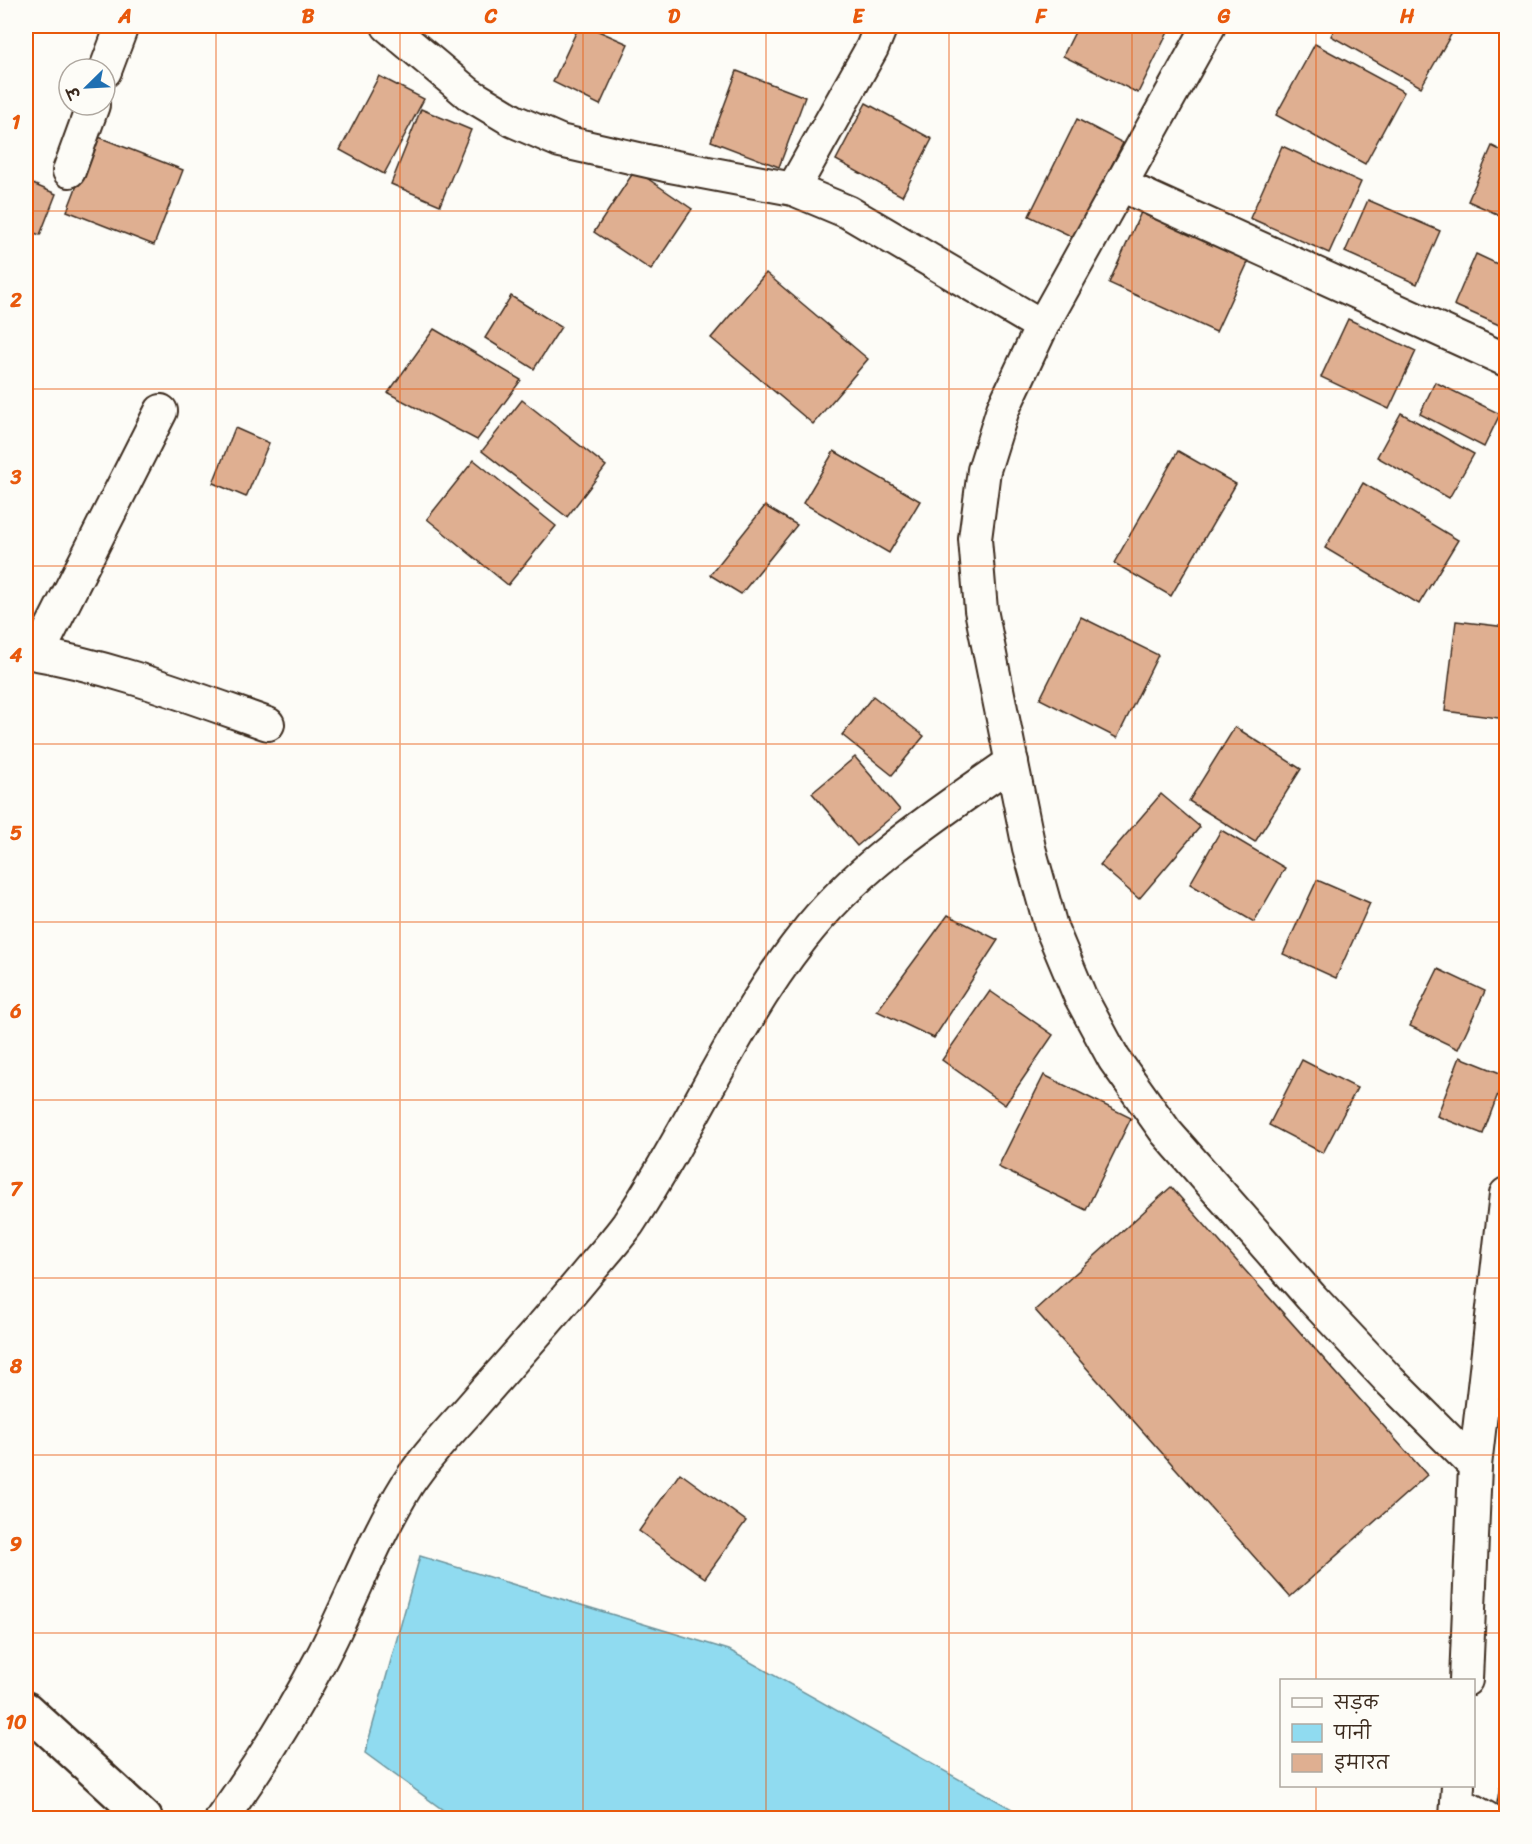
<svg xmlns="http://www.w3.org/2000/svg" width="1532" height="1844" font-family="Sriracha,'Playpen Sans Deva',sans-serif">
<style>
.water{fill:#90dbf0;stroke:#6e949c;stroke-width:1.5}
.building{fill:#dfaf91;stroke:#3b2a1e;stroke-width:1.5}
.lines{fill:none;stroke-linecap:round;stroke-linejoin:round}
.minor-casing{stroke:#3b2a1e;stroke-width:36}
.secondary-casing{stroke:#3b2a1e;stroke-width:38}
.minor{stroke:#fdfcf7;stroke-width:32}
.secondary{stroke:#fdfcf7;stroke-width:33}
.grid{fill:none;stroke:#e8590c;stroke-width:1.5;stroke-opacity:0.55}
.neatline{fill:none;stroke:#e8590c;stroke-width:2}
.grid-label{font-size:20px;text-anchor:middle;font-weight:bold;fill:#e8590c}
</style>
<rect width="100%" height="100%" fill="#fdfcf7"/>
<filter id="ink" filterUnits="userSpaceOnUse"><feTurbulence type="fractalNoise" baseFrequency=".0167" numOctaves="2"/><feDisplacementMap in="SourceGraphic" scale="12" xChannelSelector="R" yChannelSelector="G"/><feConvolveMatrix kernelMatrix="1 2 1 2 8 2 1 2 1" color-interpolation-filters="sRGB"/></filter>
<g filter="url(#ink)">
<!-- water -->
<path class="water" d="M420 1556 729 1650 1021 1814 1020 1818H454L365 1753Z"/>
<!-- building -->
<g class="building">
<path d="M579 26H587L628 44 600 105 553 82Z"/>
<path d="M1078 26H1171L1138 93 1063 56Z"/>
<path d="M1336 26H1456L1421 87 1331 36Z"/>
<path d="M1315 44 1404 92 1365 164 1276 115Z"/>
<path d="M737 71 805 97 779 167 711 141Z"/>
<path d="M379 76 424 99 384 174 340 150Z"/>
<path d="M866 103 932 139 902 196 836 160Z"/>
<path d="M421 109 471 130 440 205 391 184Z"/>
<path d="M1077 119 1123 143 1075 238 1029 216Z"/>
<path d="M96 136 183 170 154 245 67 211Z"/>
<path d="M1282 146 1361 182 1329 253 1250 218Z"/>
<path d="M1492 146 1506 153V218L1468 201Z"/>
<path d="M635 170 692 209 651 270 594 232Z"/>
<path d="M26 181 56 194 40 235 26 230Z"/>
<path d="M1368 200 1440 231 1417 284 1345 252Z"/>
<path d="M1142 210 1249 260 1216 332 1109 283Z"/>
<path d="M1476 254 1506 268V328L1454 305Z"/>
<path d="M766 273 868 359 813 424 711 338Z"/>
<path d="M511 296 561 327 534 369 485 338Z"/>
<path d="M1348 319 1416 351 1389 409 1321 377Z"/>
<path d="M434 329 521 380 477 440 388 393Z"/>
<path d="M1435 382 1500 414 1484 447 1420 414Z"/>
<path d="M522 400 606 466 567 517 482 451Z"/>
<path d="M1401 413 1474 454 1449 498 1377 457Z"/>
<path d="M235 428 269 443 246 497 213 483Z"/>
<path d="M834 451 920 501 889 553 803 503Z"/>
<path d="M1178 451 1236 484 1171 596 1114 563Z"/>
<path d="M474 460 556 526 508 585 427 519Z"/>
<path d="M1363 483 1458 540 1419 604 1325 548Z"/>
<path d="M765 506 797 525 741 594 710 575Z"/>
<path d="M1081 617 1158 655 1117 738 1040 699Z"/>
<path d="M1456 621 1506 627V719L1445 711Z"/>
<path d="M873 696 924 736 892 775 842 735Z"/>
<path d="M1235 727 1301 769 1255 842 1189 801Z"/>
<path d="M855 757 900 810 857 846 812 793Z"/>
<path d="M1161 794 1200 827 1139 899 1100 865Z"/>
<path d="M1221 830 1285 868 1254 922 1190 884Z"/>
<path d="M1317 880 1370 903 1336 978 1283 954Z"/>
<path d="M948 915 998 940 934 1038 877 1011Z"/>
<path d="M1438 969 1485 991 1458 1049 1410 1026Z"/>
<path d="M990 991 1053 1035 1005 1105 942 1060Z"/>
<path d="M1460 1057 1505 1075 1483 1134 1437 1116Z"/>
<path d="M1302 1060 1357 1088 1323 1153 1269 1125Z"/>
<path d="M1044 1075 1131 1118 1086 1210 998 1167Z"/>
<path d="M1171 1187 1427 1475 1290 1597 1035 1310Z"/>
<path d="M680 1473 746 1521 705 1578 639 1531Z"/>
<path d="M1506 1750V1805L1497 1803Z"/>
</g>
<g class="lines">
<defs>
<g id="minor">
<path d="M388 26 469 94 514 121 560 141 665 165 793 189 848 212 1042 326"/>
<path d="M1209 26 1042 326 1003 409 984 470 975 539 981 610 1029 848 1051 927 1080 996 1114 1059 1166 1132 1311 1297 1390 1381 1475 1466"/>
<path d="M105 71 122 26"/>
<path d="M69 171 93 105"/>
<path d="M1121 185 1506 360"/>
<path d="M793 189 872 48 881 26"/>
<path d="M26 652C110 666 188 696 268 724"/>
<path d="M38 654 161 411"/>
<path d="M1466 1680 1475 1466 1506 1194"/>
<path d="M1457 1802 1486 1818"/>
<path d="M222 1818C258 1768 292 1714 321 1659 351 1602 373 1540 407 1485 424 1459 446 1435 467 1412 506 1367 547 1322 585 1276 599 1259 615 1242 628 1224 690 1131 733 1026 802 938 858 865 938 814 1012 762"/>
<path d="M1456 1818 1458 1786"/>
</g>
<path id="secondary" d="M26 1709 145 1818"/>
</defs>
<!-- minor casing -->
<use href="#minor" class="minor-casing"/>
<!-- secondary casing -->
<use href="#secondary" class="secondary-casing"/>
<!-- minor -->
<use href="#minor" class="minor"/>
<!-- secondary -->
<use href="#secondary" class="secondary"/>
</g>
</g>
<!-- grid -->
<path class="grid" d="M216 26V1818M400 26V1818M583 26V1818M766 26V1818M949 26V1818M1132 26V1818M1316 26V1680M26 211H1506M26 389H1506M26 566H1506M26 744H1506M26 922H1506M26 1100H1506M26 1278H1506M26 1455H1506M26 1633H1506M1316 1786V1818"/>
<!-- margin -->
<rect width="1532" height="1844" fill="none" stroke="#fdfcf7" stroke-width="66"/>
<!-- legend -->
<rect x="1280" y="1679" width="195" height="108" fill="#fdfcf7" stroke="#afa8a0" stroke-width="1.5"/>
<rect x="1292" y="1698" width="30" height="9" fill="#fdfcf7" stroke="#afa8a0" stroke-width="1.5"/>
<text x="1334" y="1709" font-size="18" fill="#3b2a1e">सड़क</text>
<rect x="1292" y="1724" width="30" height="18" fill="#90dbf0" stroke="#afa8a0" stroke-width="1.5"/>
<text x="1334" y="1739" font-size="18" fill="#3b2a1e">पानी</text>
<rect x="1292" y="1754" width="30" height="18" fill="#dfaf91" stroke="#afa8a0" stroke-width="1.5"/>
<text x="1334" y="1769" font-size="18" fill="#3b2a1e">इमारत</text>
<!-- north arrow -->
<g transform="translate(87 87) rotate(246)"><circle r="28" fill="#fdfcf7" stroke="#afa8a0" stroke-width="1.5"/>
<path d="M0-4.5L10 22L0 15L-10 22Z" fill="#1f6fb2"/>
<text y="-9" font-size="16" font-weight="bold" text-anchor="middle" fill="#3b2a1e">उ</text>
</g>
<rect x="33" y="33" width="1466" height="1778" class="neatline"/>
<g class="grid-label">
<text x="125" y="23">A</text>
<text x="308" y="23">B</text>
<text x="491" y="23">C</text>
<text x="674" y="23">D</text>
<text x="858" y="23">E</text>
<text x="1041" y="23">F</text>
<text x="1224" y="23">G</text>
<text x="1407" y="23">H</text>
<text x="16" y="129">1</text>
<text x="16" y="307">2</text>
<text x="16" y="484">3</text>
<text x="16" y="662">4</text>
<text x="16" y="840">5</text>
<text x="16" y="1018">6</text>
<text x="16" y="1196">7</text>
<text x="16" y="1373">8</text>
<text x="16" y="1551">9</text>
<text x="16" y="1729">10</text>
</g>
</svg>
